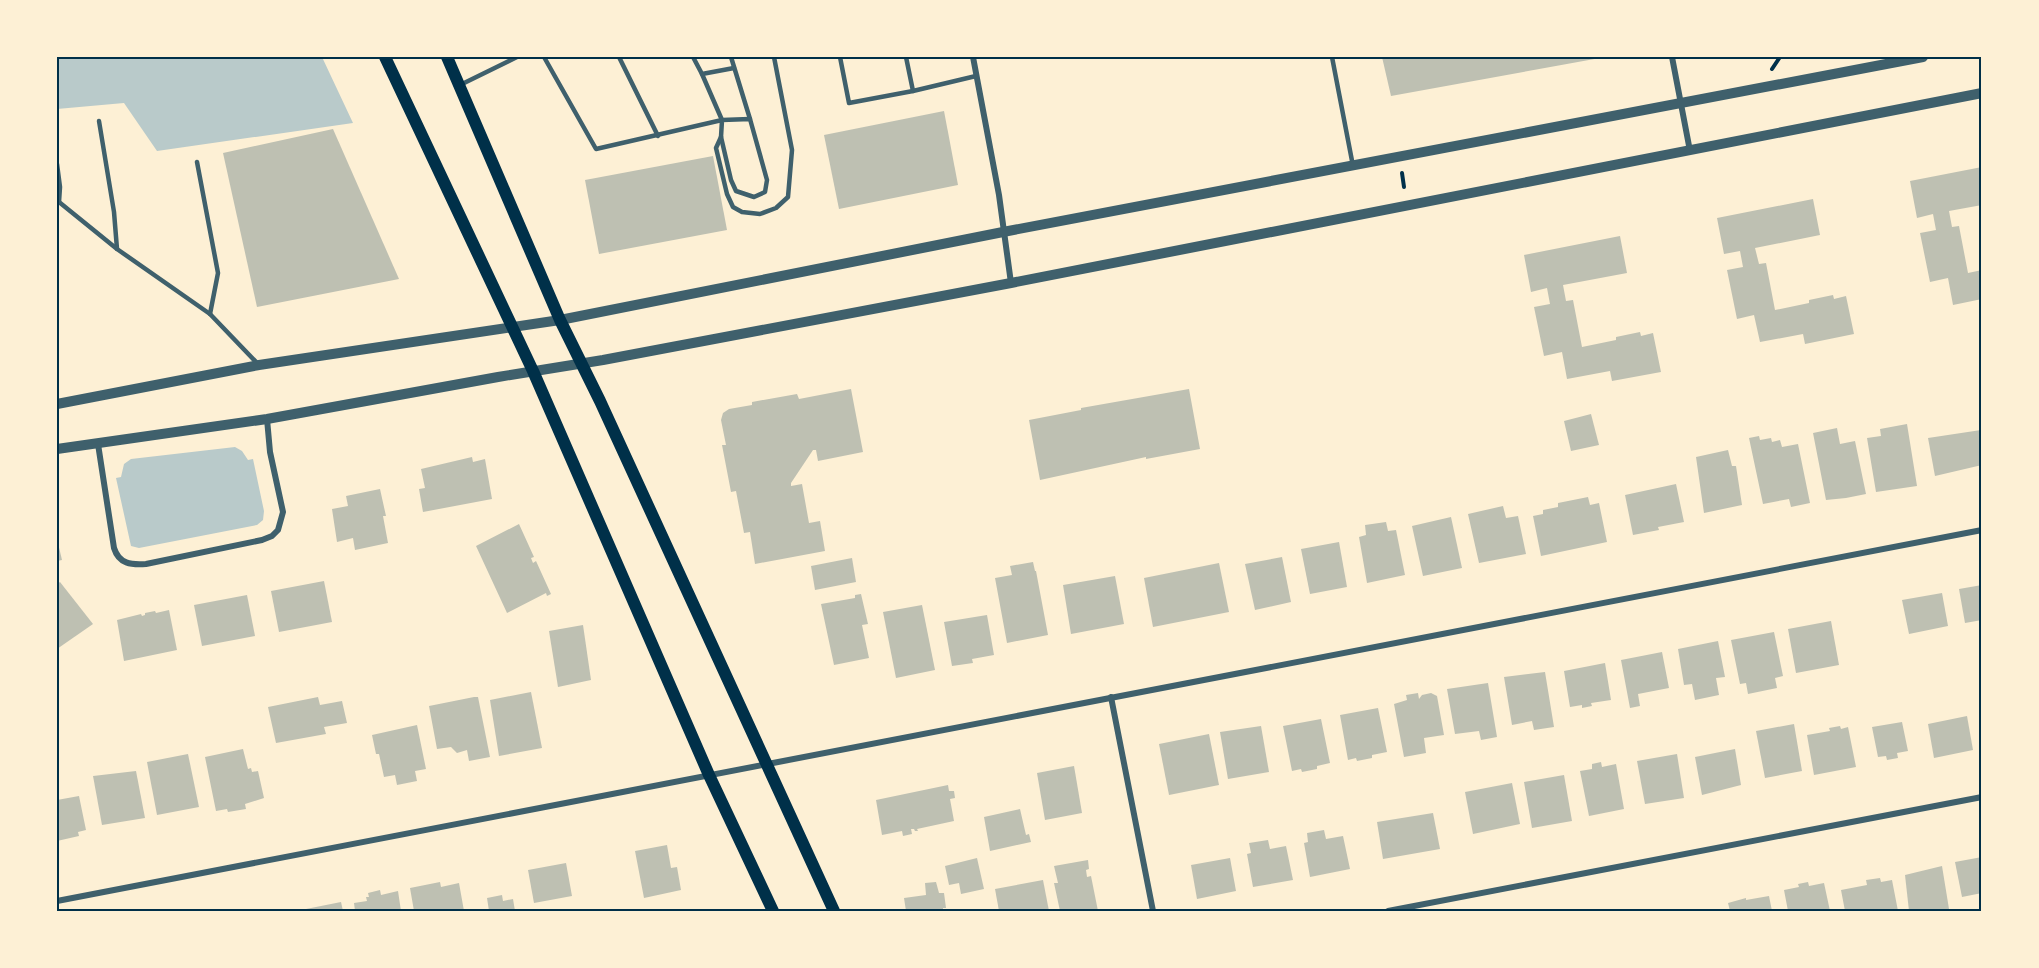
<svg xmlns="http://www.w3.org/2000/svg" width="2039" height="968" font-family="Cabin,sans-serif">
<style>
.green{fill:#b9caca}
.building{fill:#bec0b2}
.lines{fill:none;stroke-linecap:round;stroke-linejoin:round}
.path{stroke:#003049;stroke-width:4}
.service{stroke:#3f606c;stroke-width:4.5}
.minor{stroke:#3f606c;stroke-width:6}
.tertiary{stroke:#3f606c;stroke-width:10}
.secondary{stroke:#003049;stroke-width:12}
.neatline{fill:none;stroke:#003049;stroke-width:2}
</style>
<rect width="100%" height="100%" fill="#fdf0d5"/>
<!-- green -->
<g class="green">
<path d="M57 57H322L353 123 157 151 124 103 57 109Z"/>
<path d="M235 447 242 451 248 460 253 459 264 511 263 520 257 525 139 548 131 546 116 478 121 477 124 464 131 459Z"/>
</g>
<!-- building -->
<g class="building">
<path d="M1382 57H1600V58L1391 96Z"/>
<path d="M944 111 958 185 839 209 824 135Z"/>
<path d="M333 129 399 279 257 307 223 153Z"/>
<path d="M713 156 727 230 599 254 585 180Z"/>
<path d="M1982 167V205L1949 211 1952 227 1959 226 1968 273 1982 270V299L1953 305 1948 278 1930 282 1920 233 1936 230 1933 214 1917 218 1910 181Z"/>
<path d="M1813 199 1820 235 1755 248 1759 264 1766 263 1775 310 1809 303V300L1833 295 1834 299 1846 296 1854 334 1805 344 1803 334 1760 342 1754 315 1737 319 1727 270 1743 267 1740 251 1724 254 1717 218Z"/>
<path d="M1620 236 1627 273 1563 285 1566 301 1573 300 1582 347 1616 340V337L1640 332 1641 336 1653 333 1661 372 1612 381 1610 371 1567 379 1562 352 1544 356 1534 307 1550 304 1547 288 1531 292 1524 255Z"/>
<path d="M851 389 863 452 818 461 816 450H813L791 483V486L802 484 809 523 820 521 825 551 755 564 750 532 744 533 736 491 731 492 722 445H726L721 420 723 413 729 409 752 405V402L797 394 799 399Z"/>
<path d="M1189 389 1200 449 1146 459V457L1040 480 1029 420 1081 410V408Z"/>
<path d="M1591 414 1599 445 1571 451 1564 421Z"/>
<path d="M1907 424 1917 486 1876 492 1867 438 1881 436 1880 429Z"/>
<path d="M1837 428 1840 444 1855 441 1866 494 1846 498 1826 500 1813 433Z"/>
<path d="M1981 430 1982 465 1935 476 1928 438Z"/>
<path d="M1759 436 1760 440 1771 438 1772 442 1780 440 1782 447 1798 444 1810 503 1791 507 1789 499 1763 504 1749 438Z"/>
<path d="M1728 450 1732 466H1736L1742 505 1704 513 1696 457Z"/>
<path d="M472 457 473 462 485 459 492 499 423 512 419 489 425 488 421 469Z"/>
<path d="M1676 484 1684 522 1658 527 1659 530 1633 535 1625 495Z"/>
<path d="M380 489 386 516H383L388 543 355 550 353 538 337 542 332 509 348 506 346 496Z"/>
<path d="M1588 497 1590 505 1599 503 1607 542 1541 556 1533 516 1543 514V510L1558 507V503Z"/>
<path d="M1503 506 1506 518 1518 516 1526 554 1479 563 1468 514Z"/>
<path d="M1451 517 1462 568 1423 576 1412 526Z"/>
<path d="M1386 522 1388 531 1396 530 1405 575 1367 583 1359 537 1366 535 1365 525Z"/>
<path d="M519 524 534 557 531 558 533 563 536 561 551 594 547 596 546 593 507 613 476 546Z"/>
<path d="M57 539 62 560 57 561Z"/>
<path d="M1339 542 1347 587 1310 594 1301 549Z"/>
<path d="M1282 557 1291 602 1255 610 1245 564Z"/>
<path d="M852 558 856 582 815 590 811 566Z"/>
<path d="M1033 562 1035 571H1036L1048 635 1007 643 995 578 1012 575 1010 566Z"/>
<path d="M1219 563 1229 612 1153 627 1144 578Z"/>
<path d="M1115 576 1124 624 1071 634 1063 585Z"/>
<path d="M324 581 332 622 279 632 271 591Z"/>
<path d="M60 582 93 624 57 649V584Z"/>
<path d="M1982 585V620L1965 623 1959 589Z"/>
<path d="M1942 593 1948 626 1909 634 1902 600Z"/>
<path d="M861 594 868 624 862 625 869 658 834 665 821 604 855 598V595Z"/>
<path d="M247 595 255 636 202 646 194 605Z"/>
<path d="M922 605 935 670 896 678 883 612Z"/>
<path d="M169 610 177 650 124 661 117 620 141 614 142 616 145 615V613L155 611 156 613Z"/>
<path d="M987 615 994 655 972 659 973 663 952 666 944 622Z"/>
<path d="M1831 621 1839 665 1796 673 1788 629Z"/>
<path d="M583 625 591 680 558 687 549 631Z"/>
<path d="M1774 632 1783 676 1775 678 1777 688 1748 694 1746 683 1740 684 1731 640Z"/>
<path d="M1718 641 1725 677 1716 678 1719 695 1695 700 1692 684 1684 685 1678 649Z"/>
<path d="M1662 652 1669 688 1638 694 1640 706 1630 708 1621 660Z"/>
<path d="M1605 663 1611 700 1591 703 1592 706 1582 708V705L1570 707 1564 671Z"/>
<path d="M1545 672 1554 727 1534 730 1532 721 1512 725 1504 677Z"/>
<path d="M1488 683 1497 737 1481 740 1479 731 1455 734 1447 689Z"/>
<path d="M531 692 542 748 499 756 490 700Z"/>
<path d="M1418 693 1419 699 1422 695 1431 693 1437 696 1444 735 1424 738 1426 753 1404 757 1394 704 1407 700 1406 695Z"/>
<path d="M318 697 320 705 342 701 347 723 324 727 326 734 276 743 268 707Z"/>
<path d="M474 697H478L490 757 469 761 467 750 457 753 451 747 437 749 429 706Z"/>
<path d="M1378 708 1387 752 1372 755V758L1357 761 1356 758 1348 760 1340 715Z"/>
<path d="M1967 716 1973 750 1934 758 1928 724Z"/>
<path d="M1321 719 1330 763 1317 766V769L1302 772 1301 769 1292 771 1283 726Z"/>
<path d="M1902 722 1908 751 1897 753 1898 758 1887 760 1886 756 1878 757 1872 727Z"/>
<path d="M1794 724 1802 771 1765 778 1756 731Z"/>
<path d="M417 725 426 769 415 771 417 781 397 785 395 775 384 777 379 754H376L372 735Z"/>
<path d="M1261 726 1269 772 1228 779 1220 732Z"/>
<path d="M1840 726 1841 729 1848 727 1856 767 1814 775 1807 735 1830 731 1829 728Z"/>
<path d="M1209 734 1219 785 1169 795 1159 744Z"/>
<path d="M243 749 248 769 251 768 252 772 258 771 264 798 245 804 246 809 228 812 227 809 216 811 205 757Z"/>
<path d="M1735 749 1741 785 1702 795 1695 757Z"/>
<path d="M188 754 199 807 157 815 147 762Z"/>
<path d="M1677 754 1684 798 1645 804 1637 761Z"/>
<path d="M1601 762 1602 767 1616 764 1624 809 1589 816 1580 771 1592 769V764Z"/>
<path d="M1074 766 1082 813 1045 820 1037 773Z"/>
<path d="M136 771 145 818 102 825 93 776Z"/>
<path d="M1564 775 1572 821 1532 828 1524 782Z"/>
<path d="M1512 783 1520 824 1473 834 1465 792Z"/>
<path d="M948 785 949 791H954L955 798 950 799 954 821 917 829 918 831H915L914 829H911L912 834 903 836 902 831 882 835 876 800Z"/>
<path d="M79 796 86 830 78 832 79 836 57 841V800Z"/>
<path d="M1020 809 1026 835 1029 834 1031 842 990 851 984 817Z"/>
<path d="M1433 813 1440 849 1383 859 1377 822Z"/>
<path d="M1324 830 1326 839 1343 836 1350 869 1310 877 1304 843 1308 842 1307 833Z"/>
<path d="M1268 840 1270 849 1286 846 1293 880 1253 887 1247 854 1251 853 1249 843Z"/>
<path d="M667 845 671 868 677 867 681 890 644 898 635 851Z"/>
<path d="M1982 857V893L1962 897 1955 862Z"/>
<path d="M977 858 984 889 961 894 959 883 949 885 945 866Z"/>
<path d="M1230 858 1236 891 1197 899 1191 865Z"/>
<path d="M1088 860 1089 869 1086 870 1087 877 1091 876 1098 911H1060L1054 883H1058L1054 866Z"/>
<path d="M566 863 572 896 534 903 528 870Z"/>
<path d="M1942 866 1949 909 1938 911H1909L1905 875Z"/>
<path d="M1880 878 1881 882 1892 880 1898 911H1845L1841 890 1867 885 1866 880Z"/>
<path d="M1043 880 1049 911H999L995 889Z"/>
<path d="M440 882 441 887 459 883 464 911H414L410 888Z"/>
<path d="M936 882 939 893H944L946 908H943V911H906L904 898 926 895 925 883Z"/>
<path d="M1808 882 1809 886 1824 883 1830 911H1788L1784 890 1799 887 1798 884Z"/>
<path d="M380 890 381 895 398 891 401 911H355L354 903 367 901 366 897H369L368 893Z"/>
<path d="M502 895 503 901 513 899 515 911H489L487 898Z"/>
<path d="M1769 896 1772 911H1730L1728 903 1746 898V900Z"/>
<path d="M341 902 343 911H301V910Z"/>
</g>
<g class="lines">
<!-- path -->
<g class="path">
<path d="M1772 69 1780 57"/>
<path d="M1402 173 1404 187"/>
</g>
<!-- service -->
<g class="service">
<path d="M544 57 596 149 722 120 750 119 767 180 765 192 754 197 736 191 731 180 721 137 722 120 702 74"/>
<path d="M619 57 658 136"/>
<path d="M693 57 702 74 734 68"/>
<path d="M731 57 750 119"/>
<path d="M840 57 849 103 913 91 906 57"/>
<path d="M1332 57 1353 166"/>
<path d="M460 85 517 57"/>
<path d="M913 91 976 76"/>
<path d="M99 121 114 212 117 249"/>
<path d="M721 137 716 148 727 194 733 207 742 212 760 214 776 208 788 197 792 150 774 57"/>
<path d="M197 162 218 273 210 314"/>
<path d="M57 164 60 187 59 202 57 204"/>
<path d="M59 202 117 249 210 314 259 365"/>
</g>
<!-- minor -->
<g class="minor">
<path d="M973 57 999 195 1011 283"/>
<path d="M1672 57 1690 151"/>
<path d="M98 444 114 548C119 564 131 565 146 564L262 540 272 536 278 530 283 512 270 452 267 419"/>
<path d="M1111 697 1153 911"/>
<path d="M57 901 1982 530"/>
<path d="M1388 911 1982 797"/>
</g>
<!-- tertiary -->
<g class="tertiary">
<path d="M57 404 259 365 560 320 1003 232 1923 57"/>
<path d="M57 449 267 419 498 377 603 360 1011 283 1982 93"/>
</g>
<!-- secondary -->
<g class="secondary">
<path d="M385 57 533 371 709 775 773 911"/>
<path d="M447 57 560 320 600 401 834 911"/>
</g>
</g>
<!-- border -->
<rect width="2039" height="968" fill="none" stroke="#fdf0d5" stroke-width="117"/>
<rect x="58" y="58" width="1922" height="852" class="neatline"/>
</svg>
